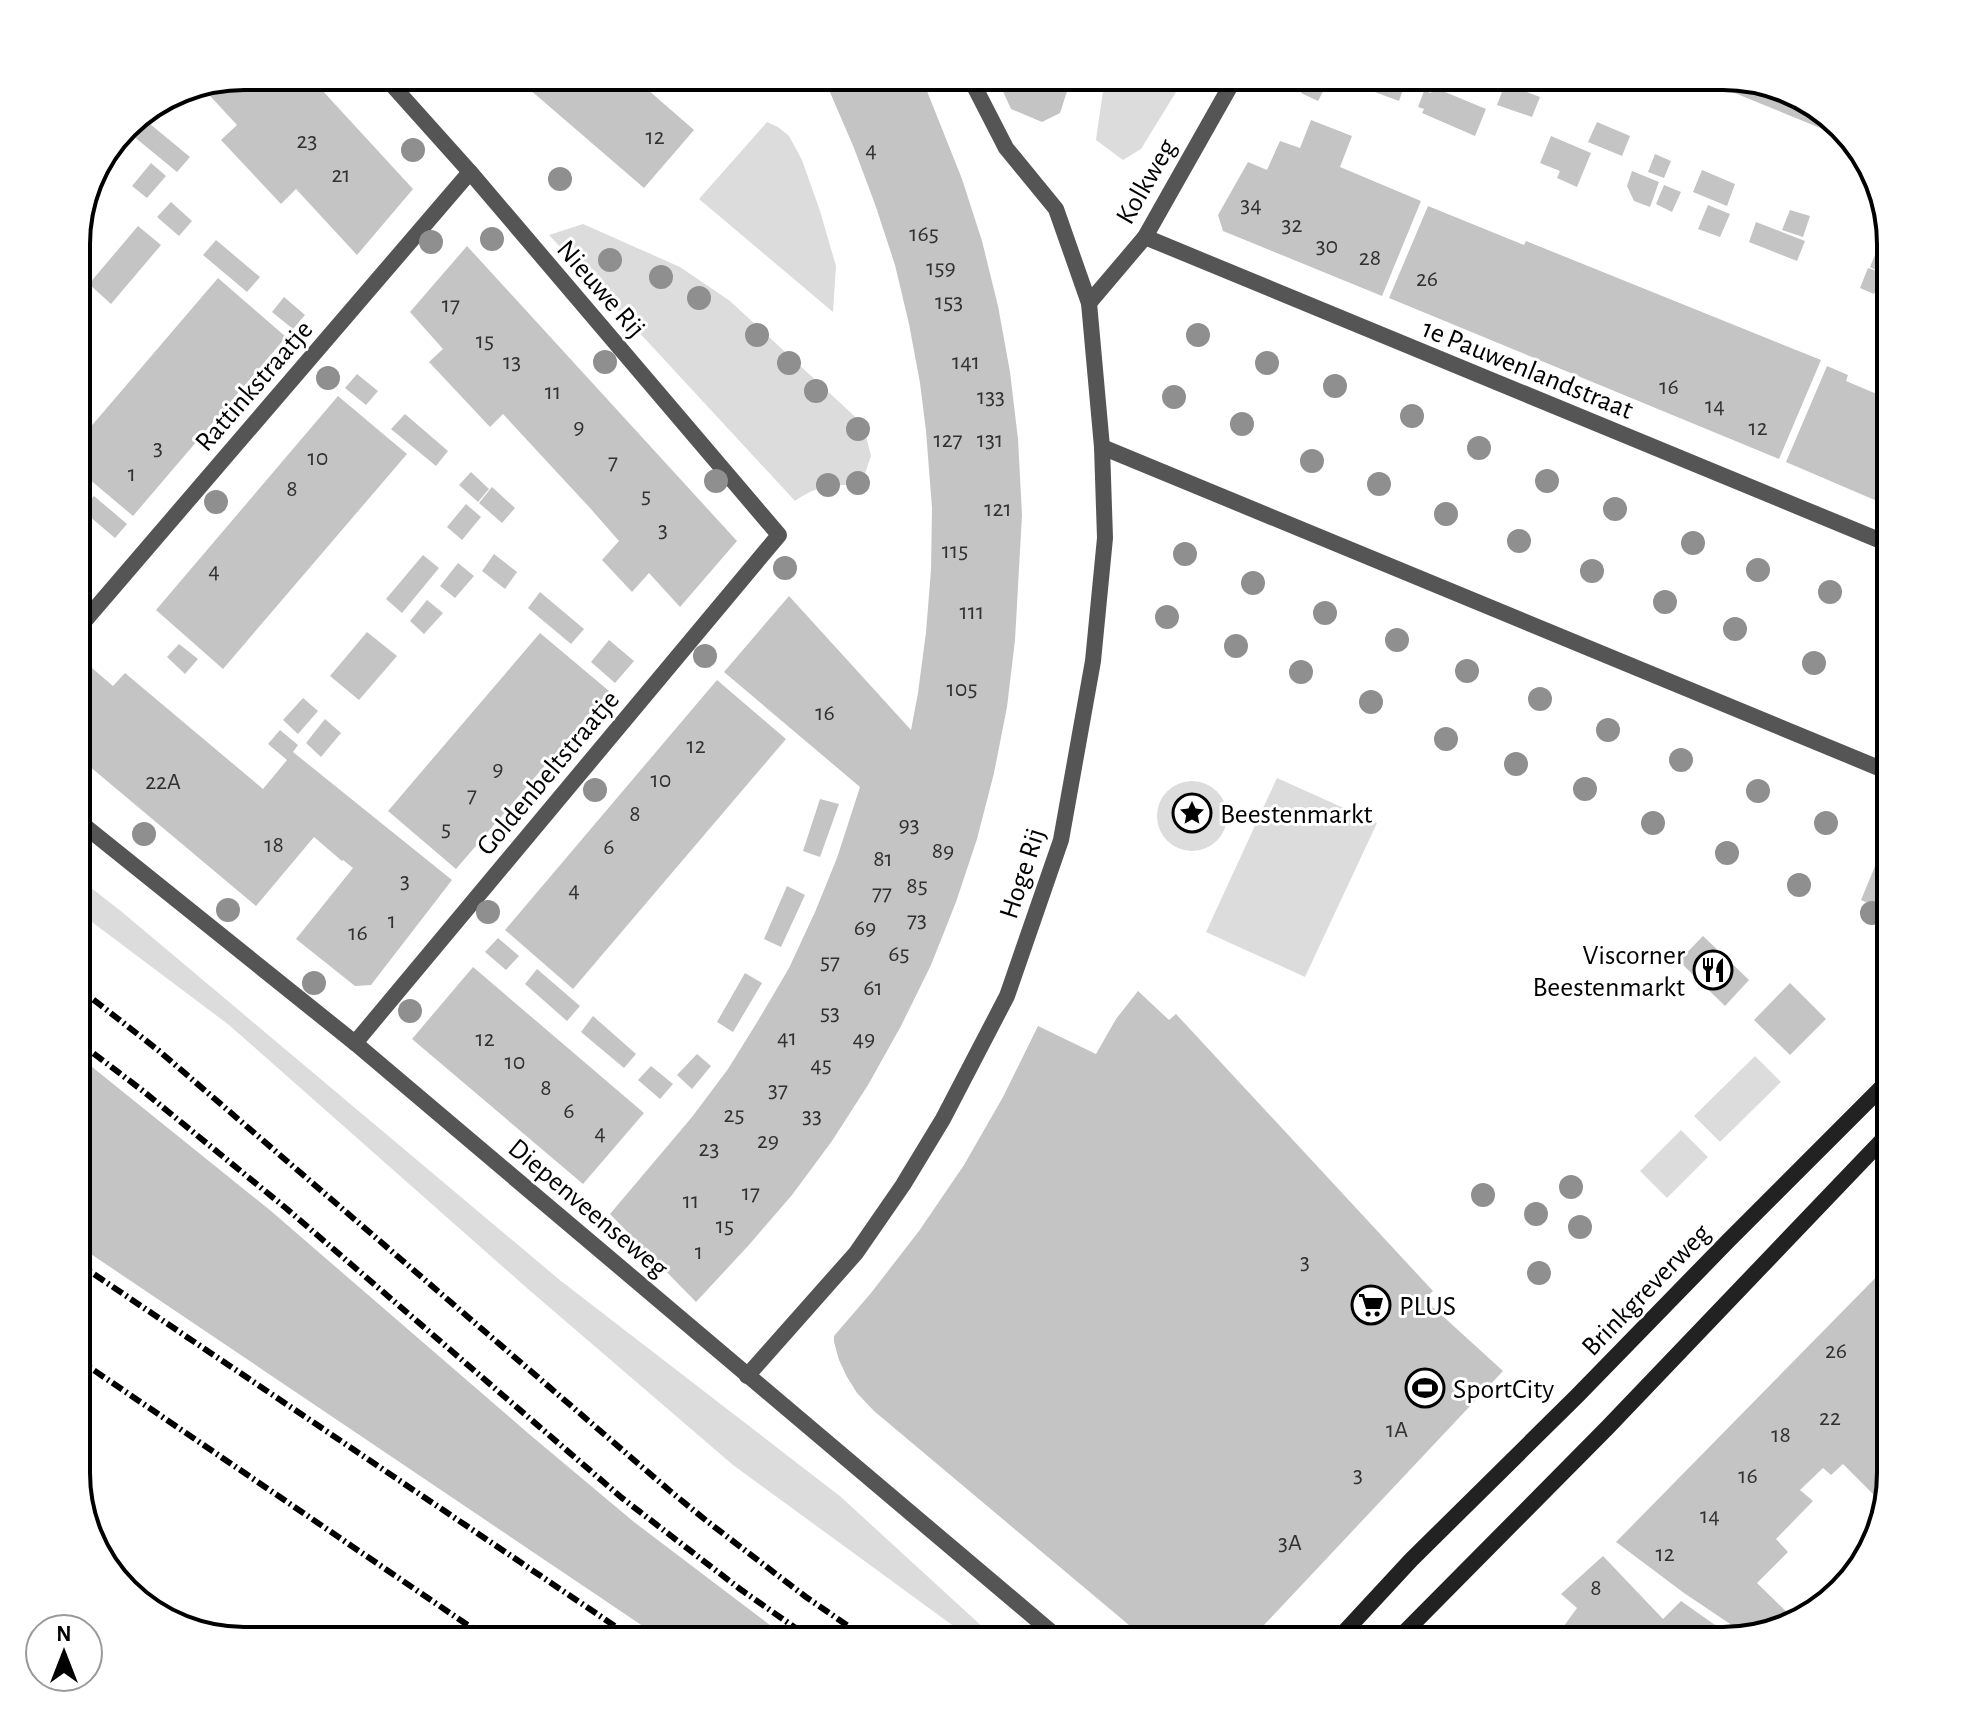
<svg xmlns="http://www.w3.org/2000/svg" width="1967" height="1717" font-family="'Alegreya Sans',sans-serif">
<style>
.green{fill:#dcdcdc}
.building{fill:#c4c4c4}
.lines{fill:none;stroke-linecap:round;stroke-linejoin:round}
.street{stroke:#555;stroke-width:16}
.secondary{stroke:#222;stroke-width:16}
.rail{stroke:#000;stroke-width:6;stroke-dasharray:12 4 2 4;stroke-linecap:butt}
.tree{fill:#8f8f8f}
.labels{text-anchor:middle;stroke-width:6;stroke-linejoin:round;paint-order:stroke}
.number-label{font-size:24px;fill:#313131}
.street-label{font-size:28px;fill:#000;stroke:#fff}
.poi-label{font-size:28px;fill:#000;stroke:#fff;text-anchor:start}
.rim{fill:none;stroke:#000;stroke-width:4}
</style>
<rect width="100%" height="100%" fill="#fff"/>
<!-- green -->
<g class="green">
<path d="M1110 76H1179L1184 79 1141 149 1123 160 1096 140 1103 91Z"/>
<path d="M767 122 778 127 789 136 802 160 820 211 836 266 833 312 699 199Z"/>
<path d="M583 224 680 267 730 301 863 424 871 456 861 485C833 485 819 484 795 501L549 235Z"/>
<path d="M1277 778 1377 823 1305 977 1206 932Z"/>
<circle cx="1192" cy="816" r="35"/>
<path d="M76 876 122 912 561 1281 841 1497 998 1641H974L733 1465 528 1289 229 1025 76 910Z"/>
<path d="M1755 1056 1781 1082 1720 1142 1694 1116Z"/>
<path d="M1681 1130 1708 1157 1667 1198 1640 1171Z"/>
</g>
<!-- building -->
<g class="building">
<path d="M244 76H309L413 189 357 255 296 189 281 204 221 140 237 125 200 85Z"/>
<path d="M514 76H632L694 130 644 188Z"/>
<path d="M823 76H921L962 179 982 241 998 306 1010 372 1018 439 1022 515 1015 640 1007 707 994 773 977 839 956 902 931 965 901 1026 868 1085 832 1141 792 1195 748 1246 696 1302 610 1214 692 1117 728 1069 759 1019 789 968 815 912 837 858 860 787 724 672 789 596 911 730 918 693 926 632 931 570 932 508 926 431 920 383 909 324 895 265 876 207 854 148Z"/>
<path d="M996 76H1072L1060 113 1042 122 1011 109Z"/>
<path d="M1309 76H1331L1318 101 1301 93Z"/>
<path d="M1377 76H1394L1406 81 1399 101 1372 91Z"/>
<path d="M1719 76 1787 89 1842 125 1852 141 1715 85Z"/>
<path d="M1505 84 1540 97 1532 117 1497 105Z"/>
<path d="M1433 87 1486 109 1475 136 1422 113 1424 109 1418 107 1424 91 1431 93Z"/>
<path d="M144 119 190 157 177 172 132 135Z"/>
<path d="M1311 120 1352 136 1340 167 1421 201 1382 296 1223 231 1218 215 1248 162 1267 170 1280 141 1300 148Z"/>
<path d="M1597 122 1630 136 1622 156 1588 142Z"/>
<path d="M1551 136 1591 153 1577 187 1557 178 1560 171 1540 163Z"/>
<path d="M1655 154 1671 161 1664 178 1648 172Z"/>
<path d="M151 163 166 176 147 198 132 186Z"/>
<path d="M1702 170 1735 184 1727 206 1693 192Z"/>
<path d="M1632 171 1659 182 1650 207 1634 201 1627 186Z"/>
<path d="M1664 185 1681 192 1672 212 1656 204Z"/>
<path d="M171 202 192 221 179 236 157 217Z"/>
<path d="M1708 205 1730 214 1720 237 1698 229Z"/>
<path d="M1428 206 1524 245 1526 241 1821 360 1779 459 1389 298Z"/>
<path d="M1790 210 1810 216 1803 237 1782 230Z"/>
<path d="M1756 222 1805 241 1797 261 1749 242Z"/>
<path d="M138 226 161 245 111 304 89 284Z"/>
<path d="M216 240 260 277 247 292 203 255Z"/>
<path d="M467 246 737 541 680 607 649 573 632 592 602 560 619 541 590 508 503 414 490 427 429 362 443 349 410 312Z"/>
<path d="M1877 250 1891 255 1874 294 1860 288 1868 268 1880 272 1870 267Z"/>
<path d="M218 278 286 337 133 516 76 468V444Z"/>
<path d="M284 297 305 315 293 329 272 312Z"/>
<path d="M1827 366 1848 375 1846 381 1891 400V507L1786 462Z"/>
<path d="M357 374 378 391 366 405 345 388Z"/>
<path d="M338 396 407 454 223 669 156 610Z"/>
<path d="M405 414 448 451 436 466 391 429Z"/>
<path d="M471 472 489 489 478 502 459 485Z"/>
<path d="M76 482 92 495 80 510 76 508Z"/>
<path d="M492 487 515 508 502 523 479 503Z"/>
<path d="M94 496 127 524 115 538 82 510Z"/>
<path d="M466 504 481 517 462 540 447 527Z"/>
<path d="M494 554 517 572 505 589 482 571Z"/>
<path d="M423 555 439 568 402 613 386 599Z"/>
<path d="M458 563 474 576 455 598 440 586Z"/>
<path d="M540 592 584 629 571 644 528 608Z"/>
<path d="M427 600 443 613 424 634 410 621Z"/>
<path d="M367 632 397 656 359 700 330 676Z"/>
<path d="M540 633 609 691 456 869 388 811Z"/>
<path d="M609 640 634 661 615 683 591 662Z"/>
<path d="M179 644 198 659 185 674 167 657Z"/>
<path d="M92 668 113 686 125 673 263 789 287 760 268 744 280 730 298 745 293 752 452 880 371 985 355 986 296 939 353 868 343 860 342 861 314 837 256 906 76 755V686Z"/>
<path d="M717 680 786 739 573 989 505 930Z"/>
<path d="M303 698 318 711 298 734 283 720Z"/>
<path d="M325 719 341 733 321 757 306 743Z"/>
<path d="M820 799 839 804 820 857 803 851Z"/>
<path d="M1881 852 1891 856V912L1861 900Z"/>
<path d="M787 886 805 895 781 947 764 939Z"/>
<path d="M1703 936 1749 980 1725 1006 1679 961Z"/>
<path d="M498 938 519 956 506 970 485 952Z"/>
<path d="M473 967 644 1113 583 1184 412 1039Z"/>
<path d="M537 969 580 1006 567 1021 525 984Z"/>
<path d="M745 973 762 983 733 1032 717 1022Z"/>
<path d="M1790 983 1826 1019 1790 1055 1754 1020Z"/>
<path d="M1138 991 1169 1020 1176 1014 1433 1291 1424 1299 1503 1371 1249 1641H1189L1183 1636 1178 1641H1148L874 1411 857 1393 847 1377 839 1360 834 1342V1336L871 1293 919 1231 964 1165 1003 1097 1038 1026 1096 1054 1116 1019Z"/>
<path d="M593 1016 636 1054 624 1068 581 1032Z"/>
<path d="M76 1054 271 1211 529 1434 634 1522 791 1641H665L76 1244Z"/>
<path d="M697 1054 711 1066 692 1089 677 1075Z"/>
<path d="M651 1066 673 1084 660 1099 638 1080Z"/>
<path d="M1891 1262V1477L1874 1495 1843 1464 1831 1475 1823 1468 1800 1490 1813 1501 1776 1539 1788 1552 1757 1583 1797 1622 1788 1628 1748 1636 1684 1593 1616 1542Z"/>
<path d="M1603 1556 1663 1619 1681 1601 1735 1639 1723 1641H1553L1577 1608 1561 1594Z"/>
</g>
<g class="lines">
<!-- street -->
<g class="street">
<path d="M1145 237 1891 545"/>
<path d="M1089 303 1145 237 1236 76"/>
<path d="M1102 447 1891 773"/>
<path d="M76 631 470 172"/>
<path d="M76 819 355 1043 1062 1641"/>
<path d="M355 1043 779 535 470 172 384 76"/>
<path d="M747 1376 856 1253 903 1185 943 1119 1007 996 1061 840 1093 661 1105 538 1102 447 1089 303 1056 209 1006 148 969 76"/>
</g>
<!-- secondary -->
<g class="secondary">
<path d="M1336 1641 1411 1560 1577 1396 1729 1240 1891 1078"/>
<path d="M1396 1641 1607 1428 1891 1131"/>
</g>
<!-- rail -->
<g class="rail">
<path d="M76 986 158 1050 670 1491 708 1522 806 1597 870 1641"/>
<path d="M76 1040 143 1091 287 1209 622 1498 740 1589 814 1641"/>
<path d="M76 1262 637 1641"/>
<path d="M76 1358 491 1641"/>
</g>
</g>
<!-- trees -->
<g class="tree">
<circle cx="413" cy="150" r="12"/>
<circle cx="560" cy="179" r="12"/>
<circle cx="492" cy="239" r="12"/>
<circle cx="431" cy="242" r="12"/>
<circle cx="610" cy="260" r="12"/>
<circle cx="661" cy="277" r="12"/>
<circle cx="699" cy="298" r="12"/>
<circle cx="757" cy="335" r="12"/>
<circle cx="1198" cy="335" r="12"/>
<circle cx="605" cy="362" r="12"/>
<circle cx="789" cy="363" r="12"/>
<circle cx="1267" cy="363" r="12"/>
<circle cx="328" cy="378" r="12"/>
<circle cx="1335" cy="386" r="12"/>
<circle cx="816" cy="391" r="12"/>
<circle cx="1174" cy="397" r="12"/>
<circle cx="1412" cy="416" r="12"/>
<circle cx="1242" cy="424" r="12"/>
<circle cx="858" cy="429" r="12"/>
<circle cx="1479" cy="448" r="12"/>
<circle cx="1312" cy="461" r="12"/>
<circle cx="716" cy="481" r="12"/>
<circle cx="1547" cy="481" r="12"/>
<circle cx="858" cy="483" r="12"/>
<circle cx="1379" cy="484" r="12"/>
<circle cx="828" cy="485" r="12"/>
<circle cx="216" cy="502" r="12"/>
<circle cx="1615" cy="509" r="12"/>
<circle cx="1446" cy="514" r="12"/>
<circle cx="1519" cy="541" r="12"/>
<circle cx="1693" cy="543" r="12"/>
<circle cx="1185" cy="554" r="12"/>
<circle cx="785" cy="568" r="12"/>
<circle cx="1758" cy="570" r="12"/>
<circle cx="1592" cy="571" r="12"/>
<circle cx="1253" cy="583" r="12"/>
<circle cx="1830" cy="592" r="12"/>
<circle cx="1665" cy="602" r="12"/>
<circle cx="1325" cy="613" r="12"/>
<circle cx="1167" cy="617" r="12"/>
<circle cx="1735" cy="629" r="12"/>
<circle cx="1397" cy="640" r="12"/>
<circle cx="1236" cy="646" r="12"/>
<circle cx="705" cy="656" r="12"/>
<circle cx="1814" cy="663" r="12"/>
<circle cx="1467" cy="671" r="12"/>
<circle cx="1301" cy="672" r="12"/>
<circle cx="1540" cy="699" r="12"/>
<circle cx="1371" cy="702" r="12"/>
<circle cx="1608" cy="730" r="12"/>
<circle cx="1446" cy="739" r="12"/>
<circle cx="1681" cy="760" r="12"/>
<circle cx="1516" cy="764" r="12"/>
<circle cx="1585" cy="789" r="12"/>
<circle cx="595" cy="790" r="12"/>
<circle cx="1758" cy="791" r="12"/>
<circle cx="1653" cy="823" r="12"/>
<circle cx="1826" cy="823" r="12"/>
<circle cx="144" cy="834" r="12"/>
<circle cx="1727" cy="853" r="12"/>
<circle cx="1799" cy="885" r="12"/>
<circle cx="228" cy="910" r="12"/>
<circle cx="488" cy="912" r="12"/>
<circle cx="1872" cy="913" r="12"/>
<circle cx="314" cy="983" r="12"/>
<circle cx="410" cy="1011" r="12"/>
<circle cx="1571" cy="1187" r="12"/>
<circle cx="1483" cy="1195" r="12"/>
<circle cx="1536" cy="1214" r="12"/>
<circle cx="1580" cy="1227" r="12"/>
<circle cx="1539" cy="1273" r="12"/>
</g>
<!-- icons -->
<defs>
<symbol id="sight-ring" viewBox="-11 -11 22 22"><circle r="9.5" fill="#fff" stroke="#000" stroke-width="1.5"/><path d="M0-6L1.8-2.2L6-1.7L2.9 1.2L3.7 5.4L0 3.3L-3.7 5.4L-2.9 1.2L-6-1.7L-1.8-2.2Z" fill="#000"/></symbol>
<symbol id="restaurant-ring" viewBox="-11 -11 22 22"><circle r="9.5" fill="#fff" stroke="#000" stroke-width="1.5"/><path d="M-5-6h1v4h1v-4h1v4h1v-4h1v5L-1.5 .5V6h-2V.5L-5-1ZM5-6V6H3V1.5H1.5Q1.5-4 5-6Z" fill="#000"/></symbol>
<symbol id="supermarket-ring" viewBox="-11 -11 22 22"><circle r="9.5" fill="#fff" stroke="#000" stroke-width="1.5"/><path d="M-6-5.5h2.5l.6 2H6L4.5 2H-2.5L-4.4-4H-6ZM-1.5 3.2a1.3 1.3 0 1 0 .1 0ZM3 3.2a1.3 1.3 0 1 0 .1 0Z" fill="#000"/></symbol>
<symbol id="stadium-ring" viewBox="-11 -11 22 22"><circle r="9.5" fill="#fff" stroke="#000" stroke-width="1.5"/><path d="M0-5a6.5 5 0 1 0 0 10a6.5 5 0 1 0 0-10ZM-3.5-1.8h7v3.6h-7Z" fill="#000"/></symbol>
</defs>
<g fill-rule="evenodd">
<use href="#sight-ring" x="1170" y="791" width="44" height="44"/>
<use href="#restaurant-ring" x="1691" y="948" width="44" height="44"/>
<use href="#supermarket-ring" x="1349" y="1283" width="44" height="44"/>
<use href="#stadium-ring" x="1403" y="1366" width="44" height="44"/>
</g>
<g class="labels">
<!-- number labels -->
<g class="number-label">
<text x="655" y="144">12</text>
<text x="307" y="148">23</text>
<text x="871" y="157">4</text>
<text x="341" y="182">21</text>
<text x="1251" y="212">34</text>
<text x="1292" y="232">32</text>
<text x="924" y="241">165</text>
<text x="1327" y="253">30</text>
<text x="1370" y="265">28</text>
<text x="941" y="275">159</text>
<text x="1427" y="286">26</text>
<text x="949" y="309">153</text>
<text x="451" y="312">17</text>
<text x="485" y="348">15</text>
<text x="512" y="369">13</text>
<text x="966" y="369">141</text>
<text x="1669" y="394">16</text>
<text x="553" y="399">11</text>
<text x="991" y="404">133</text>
<text x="1715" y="413">14</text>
<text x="579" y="434">9</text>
<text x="1758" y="435">12</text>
<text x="948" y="447">127</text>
<text x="990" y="447">131</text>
<text x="158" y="455">3</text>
<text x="318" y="465">10</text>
<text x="613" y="469">7</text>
<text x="132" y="481">1</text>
<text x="292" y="496">8</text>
<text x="646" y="503">5</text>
<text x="998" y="516">121</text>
<text x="663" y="537">3</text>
<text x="955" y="558">115</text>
<text x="214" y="578">4</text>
<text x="972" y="619">111</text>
<text x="962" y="696">105</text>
<text x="825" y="720">16</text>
<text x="696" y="753">12</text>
<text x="498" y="776">9</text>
<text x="661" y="787">10</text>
<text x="163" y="789">22A</text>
<text x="472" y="802">7</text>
<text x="635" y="821">8</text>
<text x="909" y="832">93</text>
<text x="446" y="836">5</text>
<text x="274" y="852">18</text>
<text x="609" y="854">6</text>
<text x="943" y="858">89</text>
<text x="883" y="866">81</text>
<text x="405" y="888">3</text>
<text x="917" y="893">85</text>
<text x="574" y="897">4</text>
<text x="882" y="900">77</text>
<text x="917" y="927">73</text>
<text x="392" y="928">1</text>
<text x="865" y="935">69</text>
<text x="358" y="940">16</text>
<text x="899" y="961">65</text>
<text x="830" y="969">57</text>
<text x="873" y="995">61</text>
<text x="830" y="1020">53</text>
<text x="787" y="1045">41</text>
<text x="485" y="1046">12</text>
<text x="864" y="1046">49</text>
<text x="515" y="1069">10</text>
<text x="821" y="1072">45</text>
<text x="546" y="1095">8</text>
<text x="778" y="1097">37</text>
<text x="569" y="1118">6</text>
<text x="734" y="1122">25</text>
<text x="812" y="1123">33</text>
<text x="600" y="1140">4</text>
<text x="768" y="1148">29</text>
<text x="709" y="1156">23</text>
<text x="751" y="1200">17</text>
<text x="691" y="1208">11</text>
<text x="725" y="1233">15</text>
<text x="699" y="1259">1</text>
<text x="1305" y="1269">3</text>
<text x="1836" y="1358">26</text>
<text x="1830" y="1425">22</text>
<text x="1397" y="1437">1A</text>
<text x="1781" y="1442">18</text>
<text x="1358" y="1482">3</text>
<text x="1748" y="1483">16</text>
<text x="1710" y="1523">14</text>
<text x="1290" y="1550">3A</text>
<text x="1665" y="1561">12</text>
<text x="1596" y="1595">8</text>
</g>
<!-- street labels -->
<g class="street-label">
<text transform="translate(1145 181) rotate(-60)" y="10">Kolkweg</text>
<text transform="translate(602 288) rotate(49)" y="10">Nieuwe Rij</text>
<text transform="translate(1528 368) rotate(22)" y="10">1e Pauwenlandstraat</text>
<text transform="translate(253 385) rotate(-49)" y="10">Rattinkstraatje</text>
<text transform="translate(547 772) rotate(-50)" y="10">Goldenbeltstraatje</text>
<text transform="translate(1021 873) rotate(-72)" y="10">Hoge Rij</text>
<text transform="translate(589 1207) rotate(40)" y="10">Diepenveenseweg</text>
<text transform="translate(1645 1289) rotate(-46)" y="10">Brinkgreverweg</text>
</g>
<!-- poi labels -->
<g class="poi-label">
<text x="1220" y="823">Beestenmarkt</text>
<text x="1685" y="964" text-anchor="end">Viscorner<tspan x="1685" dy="32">Beestenmarkt</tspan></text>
<text x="1399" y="1315">PLUS</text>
<text x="1453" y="1398">SportCity</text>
</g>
</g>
<!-- crop -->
<path d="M0 0H1967V1717H0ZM244 90H1723A154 154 0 0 1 1877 244V1473A154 154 0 0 1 1723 1627H244A154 154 0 0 1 90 1473V244A154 154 0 0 1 244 90Z" fill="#fff" fill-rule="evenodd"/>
<path class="rim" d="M244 90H1723A154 154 0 0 1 1877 244V1473A154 154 0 0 1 1723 1627H244A154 154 0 0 1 90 1473V244A154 154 0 0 1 244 90Z"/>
<!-- north arrow -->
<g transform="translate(64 1653)"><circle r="38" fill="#ffffff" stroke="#999999" stroke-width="2"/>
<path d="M0-6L14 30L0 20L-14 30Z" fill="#000000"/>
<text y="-12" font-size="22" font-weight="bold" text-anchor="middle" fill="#000000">N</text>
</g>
</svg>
